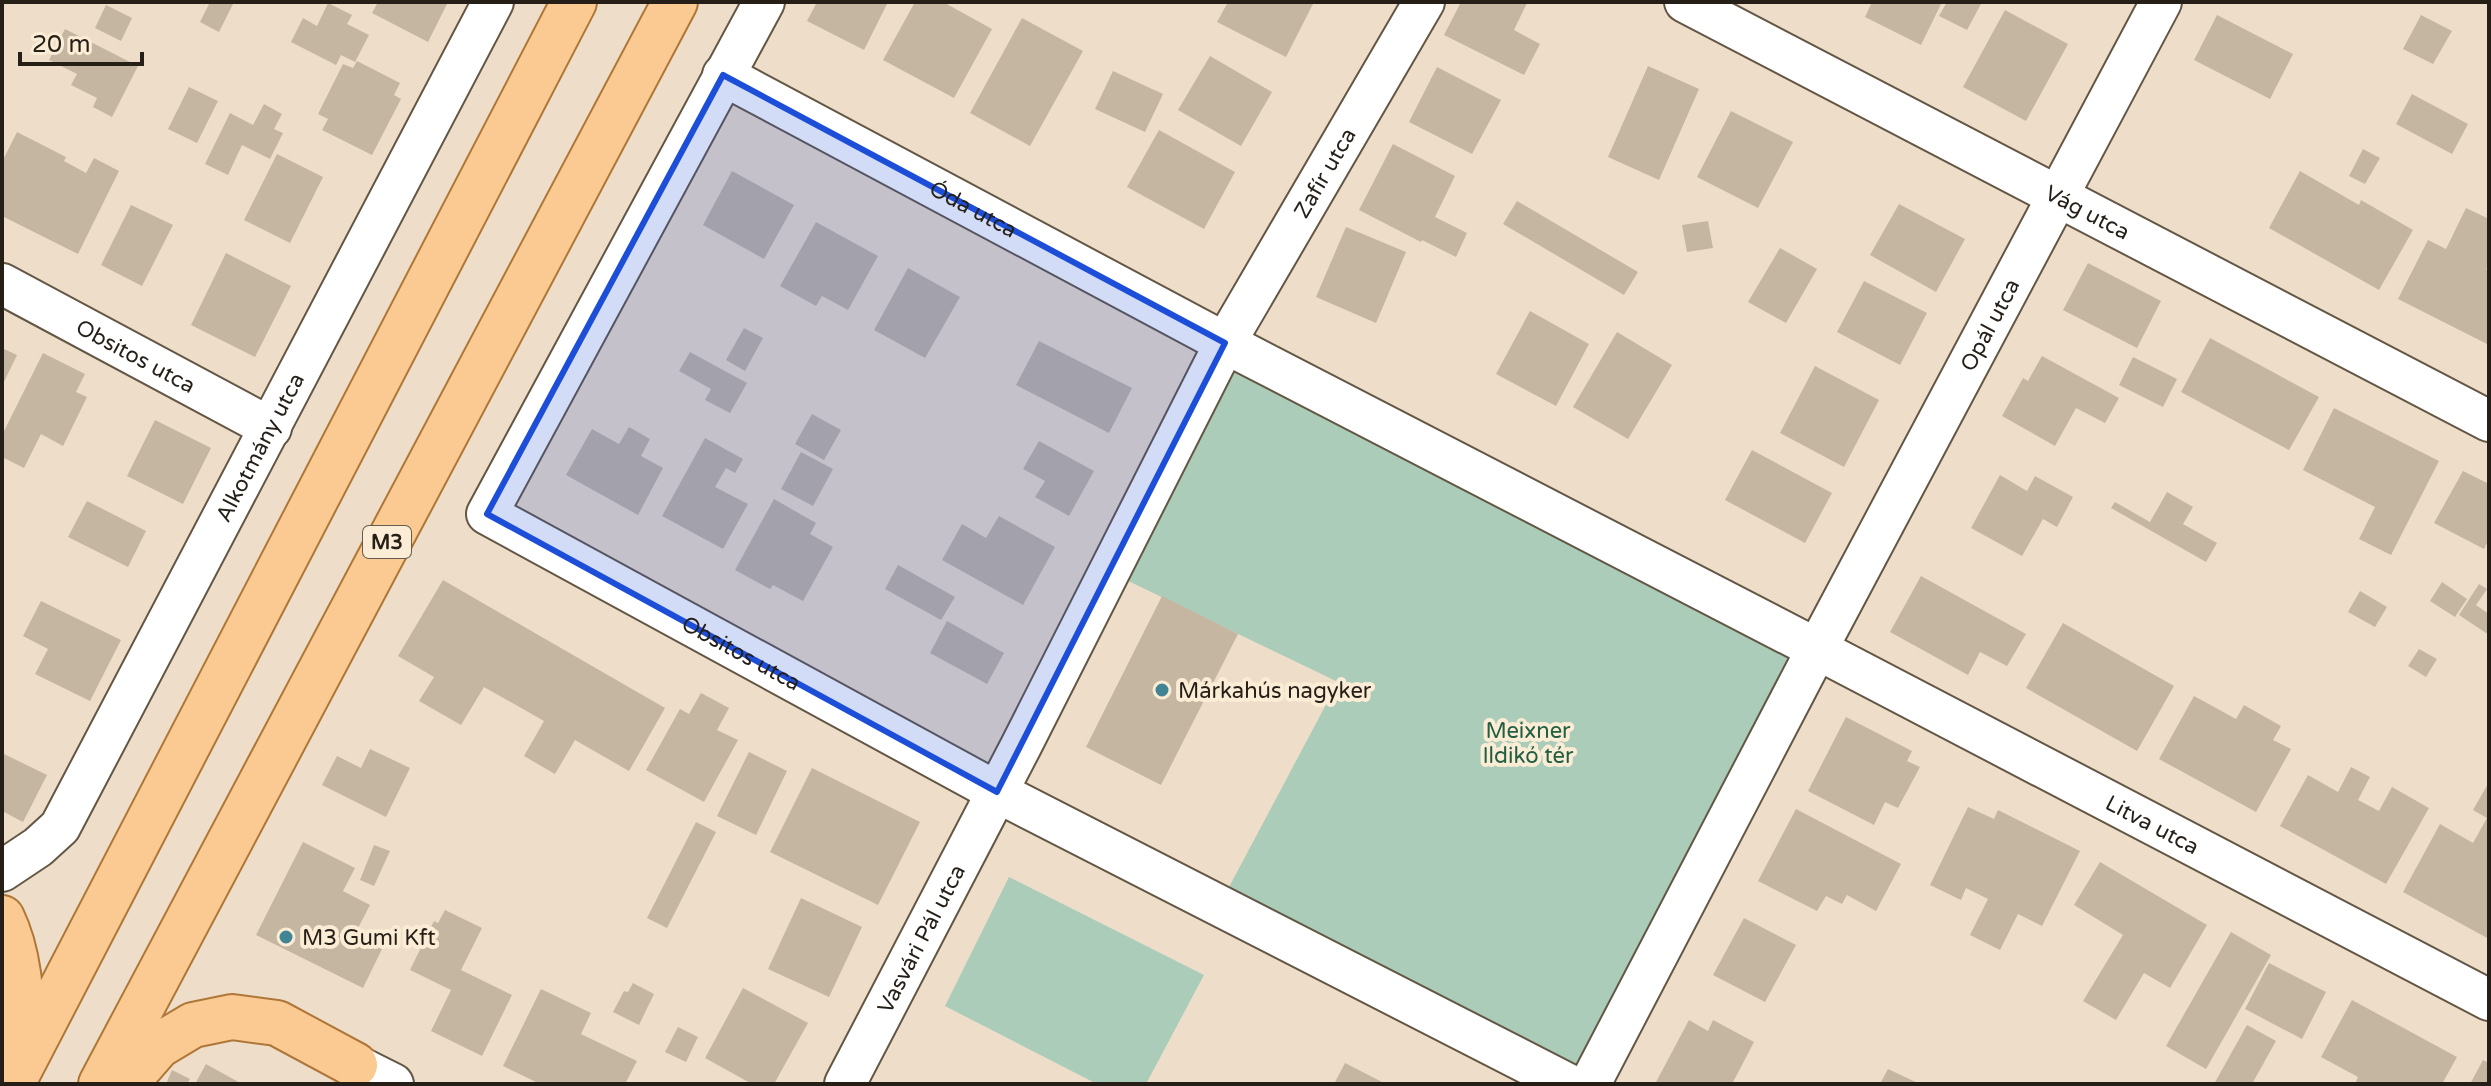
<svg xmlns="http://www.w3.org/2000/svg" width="2491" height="1086" font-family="'Varela Round',sans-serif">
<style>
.green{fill:#aaccb8}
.building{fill:#c5b6a2}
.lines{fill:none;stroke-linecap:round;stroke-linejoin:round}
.minor-casing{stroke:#635644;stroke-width:44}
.major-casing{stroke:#ae7738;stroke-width:48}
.minor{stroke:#fff;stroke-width:40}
.major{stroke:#fbca92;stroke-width:44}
.marked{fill:#1d4ed8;fill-opacity:0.2;stroke:#1d4ed8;stroke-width:6;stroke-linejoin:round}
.poi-dot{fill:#418494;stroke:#fbecd6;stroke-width:3}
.labels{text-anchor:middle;stroke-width:8;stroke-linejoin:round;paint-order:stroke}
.shield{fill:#fbecd6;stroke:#655c51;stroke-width:2}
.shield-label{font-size:20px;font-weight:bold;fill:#251f18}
.street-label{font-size:22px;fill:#251f18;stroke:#fbecd6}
.poi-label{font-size:22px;fill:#251f18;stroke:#fbecd6;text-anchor:start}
.park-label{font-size:22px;fill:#205f41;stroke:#fbecd6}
</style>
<rect width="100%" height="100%" fill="#eedec9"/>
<!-- green -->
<g class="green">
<path d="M1231 364 1800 653 1581 1072 1229 887 1338 682 1118 576Z"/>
<path d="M1009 877 1204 975 1146 1084H1097L945 1006Z"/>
</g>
<!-- building -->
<g class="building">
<path d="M210 2H234L219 32 200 22Z"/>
<path d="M378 2H448L428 42 372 13Z"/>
<path d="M817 2H888L864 50 807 21Z"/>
<path d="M915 2H943L992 29 954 98 883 60Z"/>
<path d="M1228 2H1314L1286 57 1217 22Z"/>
<path d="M1461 2 1527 3 1514 30 1540 44 1524 75 1444 35Z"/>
<path d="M1872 2H1942L1921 45 1865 17Z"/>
<path d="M1947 2H1982L1967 30 1939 16Z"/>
<path d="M328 3 352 15 347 24 369 35 355 62 341 55 336 65 291 42 303 18 317 26Z"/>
<path d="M106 5 132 18 121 41 95 28Z"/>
<path d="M2005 10 2068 44 2026 121 1963 87Z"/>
<path d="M2217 15 2293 54 2270 99 2194 60Z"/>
<path d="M2421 15 2452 31 2433 64 2403 49Z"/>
<path d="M1022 18 1083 51 1030 146 970 113Z"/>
<path d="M65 29 138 66 112 117 93 107 97 98 71 85 77 74 49 60Z"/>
<path d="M1210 56 1272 92 1241 146 1178 110Z"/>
<path d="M357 61 400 83 394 95 401 99 372 155 322 130 328 119 318 114 343 64 353 68Z"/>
<path d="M1648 66 1699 89 1659 180 1608 157Z"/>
<path d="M1437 67 1501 100 1472 154 1409 122Z"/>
<path d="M1113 71 1163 94 1145 132 1095 109Z"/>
<path d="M189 87 218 101 197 143 168 129Z"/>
<path d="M2412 94 2468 124 2452 154 2396 124Z"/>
<path d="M264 104 282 114 274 129 283 133 270 159 242 145 228 175 205 164 230 113 253 125Z"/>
<path d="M1731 111 1793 142 1758 208 1697 177Z"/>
<path d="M1159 130 1235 172 1204 229 1127 187Z"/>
<path d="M17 132 66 157 64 161 86 173 94 158 119 171 78 254 2 216V162Z"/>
<path d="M1393 144 1455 176 1435 217 1467 233 1456 257 1422 240 1421 242 1359 210Z"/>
<path d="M2363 149 2380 158 2365 184 2349 176Z"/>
<path d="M277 154 323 177 290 243 244 220Z"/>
<path d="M732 171 794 205 764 259 703 225Z"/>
<path d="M2300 171 2359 205 2361 200 2413 230 2379 290 2269 228Z"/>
<path d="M1517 201 1638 272 1624 295 1503 224Z"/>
<path d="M1899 204 1965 239 1936 292 1870 255Z"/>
<path d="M131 205 173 225 142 286 101 265Z"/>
<path d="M2466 208 2489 219V264L2486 269 2489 271V345L2398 299 2428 240 2446 249Z"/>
<path d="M1708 221 1713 248 1687 252 1682 225Z"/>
<path d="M816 222 878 256 848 310 822 296 816 306 780 286Z"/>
<path d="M1346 227 1406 252 1376 323 1316 297Z"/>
<path d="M1780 248 1817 269 1786 323 1748 302Z"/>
<path d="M226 253 291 286 255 357 191 325Z"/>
<path d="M2088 263 2161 301 2137 348 2063 310Z"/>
<path d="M908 268 960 297 925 358 874 330Z"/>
<path d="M1864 281 1927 313 1900 365 1837 332Z"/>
<path d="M1530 311 1589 344 1556 406 1496 374Z"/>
<path d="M744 328 763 338 745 371 726 360Z"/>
<path d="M1617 332 1672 365 1628 439 1573 407Z"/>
<path d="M2210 338 2319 397 2289 450 2181 392Z"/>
<path d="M1039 341 1132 388 1109 433 1016 385Z"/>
<path d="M2 348 17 355 2 386Z"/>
<path d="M690 352 747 383 730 413 705 400 711 389 679 371Z"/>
<path d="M43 353 85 374 76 392 87 397 63 446 41 434 24 468 2 457V435Z"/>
<path d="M2042 356 2119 398 2105 423 2076 408 2055 446 2002 416 2023 378 2028 381Z"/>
<path d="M2133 357 2177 379 2163 407 2119 385Z"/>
<path d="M1815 366 1879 400 1844 467 1780 433Z"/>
<path d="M2334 408 2439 461 2391 555 2359 539 2375 507 2303 470Z"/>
<path d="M812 414 841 430 824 460 795 444Z"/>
<path d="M155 420 211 448 183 504 127 476Z"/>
<path d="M629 427 650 439 641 456 663 468 638 515 566 475 592 429 619 444Z"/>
<path d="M705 438 743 459 735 473 726 468 715 487 748 504 723 549 662 516Z"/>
<path d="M1039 441 1094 471 1069 516 1035 497 1045 481 1023 469Z"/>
<path d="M1752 450 1832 493 1805 543 1725 500Z"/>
<path d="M801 452 833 469 813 506 781 489Z"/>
<path d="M2463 471 2489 484V539L2484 549 2434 523Z"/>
<path d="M2000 475 2027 491 2035 476 2073 497 2057 527 2043 519 2022 556 1971 528Z"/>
<path d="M2167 492 2193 507 2183 524 2217 543 2206 562 2111 508 2115 502 2150 522Z"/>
<path d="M774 499 816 523 810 534 833 547 803 601 773 585 770 589 735 570Z"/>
<path d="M87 501 146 531 128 567 68 537Z"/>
<path d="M999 516 1055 547 1023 605 942 560 962 524 986 538Z"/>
<path d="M898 565 955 597 941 620 885 589Z"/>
<path d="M1921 576 2026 634 2007 666 1980 652 1968 675 1890 632Z"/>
<path d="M443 580 665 708 629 771 575 740 555 774 524 756 544 721 484 687 461 725 419 701 434 677 398 656Z"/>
<path d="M2442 582 2467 599 2455 617 2430 601Z"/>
<path d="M2479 584 2487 589 2476 605 2489 614V635L2459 615Z"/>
<path d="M2360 591 2387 607 2375 627 2348 612Z"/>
<path d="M1162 596 1238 634 1161 785 1086 747Z"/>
<path d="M41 601 121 640 90 701 35 674 48 649 23 636Z"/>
<path d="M947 621 1004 653 987 684 930 653Z"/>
<path d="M2063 623 2174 686 2137 751 2026 688Z"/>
<path d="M2419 649 2437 659 2426 677 2408 666Z"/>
<path d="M701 693 729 708 717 730 738 740 704 802 646 770 680 709 689 714Z"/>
<path d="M2194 696 2236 719 2244 705 2281 726 2273 740 2291 749 2256 812 2159 759Z"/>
<path d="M1846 717 1912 751 1907 761 1920 767 1898 808 1885 802 1874 825 1808 791Z"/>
<path d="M370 749 410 768 386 817 322 785 337 756 361 768Z"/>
<path d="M749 752 787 771 756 835 717 816Z"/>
<path d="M2 753 47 775 23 822 2 811Z"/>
<path d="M2351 767 2370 777 2358 800 2379 811 2392 787 2429 808 2386 884 2280 826 2308 775 2338 792Z"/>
<path d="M812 768 920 822 878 905 770 852Z"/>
<path d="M2489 782V939L2403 892 2440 824 2473 843 2487 818 2473 810Z"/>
<path d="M1968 807 1994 819 1998 810 2080 851 2042 926 2018 914 2000 950 1970 935 1988 899 1966 888 1961 900 1930 885Z"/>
<path d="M1796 809 1901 864 1876 911 1847 895 1842 904 1826 896 1817 911 1758 881Z"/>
<path d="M696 822 716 832 667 928 647 918Z"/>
<path d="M303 842 355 868 343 891 370 905 355 934 383 947 363 988 256 935Z"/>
<path d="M374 845 390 851 374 886 360 880Z"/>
<path d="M2100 862 2207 925 2170 988 2144 973 2116 1020 2083 1001 2123 935 2074 905Z"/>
<path d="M801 898 862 927 829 997 768 969Z"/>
<path d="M445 910 482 928 461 970 512 995 482 1056 431 1031 451 990 410 970 434 921 438 923Z"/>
<path d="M1744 918 1796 945 1765 1002 1713 975Z"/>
<path d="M2231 932 2271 955 2206 1069 2166 1046Z"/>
<path d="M2269 963 2326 992 2302 1039 2245 1009Z"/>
<path d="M633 983 654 994 639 1025 613 1012 624 991 628 992Z"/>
<path d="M743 988 808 1023 774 1084H752L705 1058Z"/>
<path d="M541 989 591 1013 581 1034 637 1061 625 1084H540L503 1066Z"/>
<path d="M2352 1000 2457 1057 2442 1084H2355L2358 1077 2321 1057Z"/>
<path d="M1689 1020 1708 1031 1713 1020 1754 1042 1732 1084H1655Z"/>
<path d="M2247 1025 2276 1041 2252 1084H2214Z"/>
<path d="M678 1027 698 1037 686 1062 665 1052Z"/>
<path d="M2483 1060 2489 1063V1084H2470Z"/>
<path d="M1345 1063 1386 1084H1334Z"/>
<path d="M206 1064 242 1084H195Z"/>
<path d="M1888 1069 1920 1084H1880Z"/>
<path d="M172 1070 190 1079 187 1084H166Z"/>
</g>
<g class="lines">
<defs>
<g id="minor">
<path id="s1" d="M764 2 487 514 997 792 1568 1084"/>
<path id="s2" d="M1685 2 2489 421"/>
<path id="s3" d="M723 75 1225 343 1817 649 2489 1000"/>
<path id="s4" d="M2 284 271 428"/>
<path id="s5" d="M2 871 38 847 60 827 493 2"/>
<path d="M355 1065 393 1084"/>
<path id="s6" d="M845 1084 1021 746 1225 343 1424 2"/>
<path id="s7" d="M1590 1084 1817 649 2161 2"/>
</g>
<g id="major">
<path d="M2 918C23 961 21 1013 24 1059"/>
<path d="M12 1084 574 2"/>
<path d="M101 1084C291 723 485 363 675 2"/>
<path d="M125 1084 158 1046 193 1025 232 1017 277 1023 355 1065"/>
</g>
</defs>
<!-- minor casing -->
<use href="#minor" class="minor-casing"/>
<!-- major casing -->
<use href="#major" class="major-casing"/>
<!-- minor -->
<use href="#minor" class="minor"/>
<!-- major -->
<use href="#major" class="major"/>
</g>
<!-- marked area -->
<path class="marked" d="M723 75 1225 343 997 792 487 514Z"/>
<!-- markers -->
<g class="poi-dot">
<circle cx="1162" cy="690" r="8"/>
<circle cx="286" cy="937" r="8"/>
</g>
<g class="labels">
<!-- shield labels -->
<rect class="shield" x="363" y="526" width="48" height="32" rx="6"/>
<g class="shield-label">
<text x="387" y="549">M3</text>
</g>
<!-- street labels -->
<g class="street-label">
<text dy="8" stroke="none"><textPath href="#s6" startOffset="1030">Zafír utca</textPath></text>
<text dy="8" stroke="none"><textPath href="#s3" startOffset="284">Óda utca</textPath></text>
<text dy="8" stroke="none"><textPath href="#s2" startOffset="454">Vág utca</textPath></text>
<text dy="8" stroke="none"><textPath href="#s7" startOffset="858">Opál utca</textPath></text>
<text dy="8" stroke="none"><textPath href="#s4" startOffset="152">Obsitos utca</textPath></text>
<text dy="8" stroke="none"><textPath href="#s5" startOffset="502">Alkotmány utca</textPath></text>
<text dy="8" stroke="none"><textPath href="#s1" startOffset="872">Obsitos utca</textPath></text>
<text dy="8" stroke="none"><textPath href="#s3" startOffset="1614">Litva utca</textPath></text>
<text dy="8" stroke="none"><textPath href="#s6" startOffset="164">Vasvári Pál utca</textPath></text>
</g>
<!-- poi labels -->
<g class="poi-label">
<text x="1178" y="698">Márkahús nagyker</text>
<text x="302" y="945">M3 Gumi Kft</text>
</g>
<!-- park labels -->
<g class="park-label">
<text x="1528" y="738">Meixner<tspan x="1528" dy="25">Ildikó tér</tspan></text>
</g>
</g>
<!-- border -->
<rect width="2491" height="1086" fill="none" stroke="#251f18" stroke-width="8"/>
<!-- scale -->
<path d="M20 52v12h122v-12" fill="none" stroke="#251f18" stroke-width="4"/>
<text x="32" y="52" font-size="24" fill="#251f18" stroke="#fbecd6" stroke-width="6" paint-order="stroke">20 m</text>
</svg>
